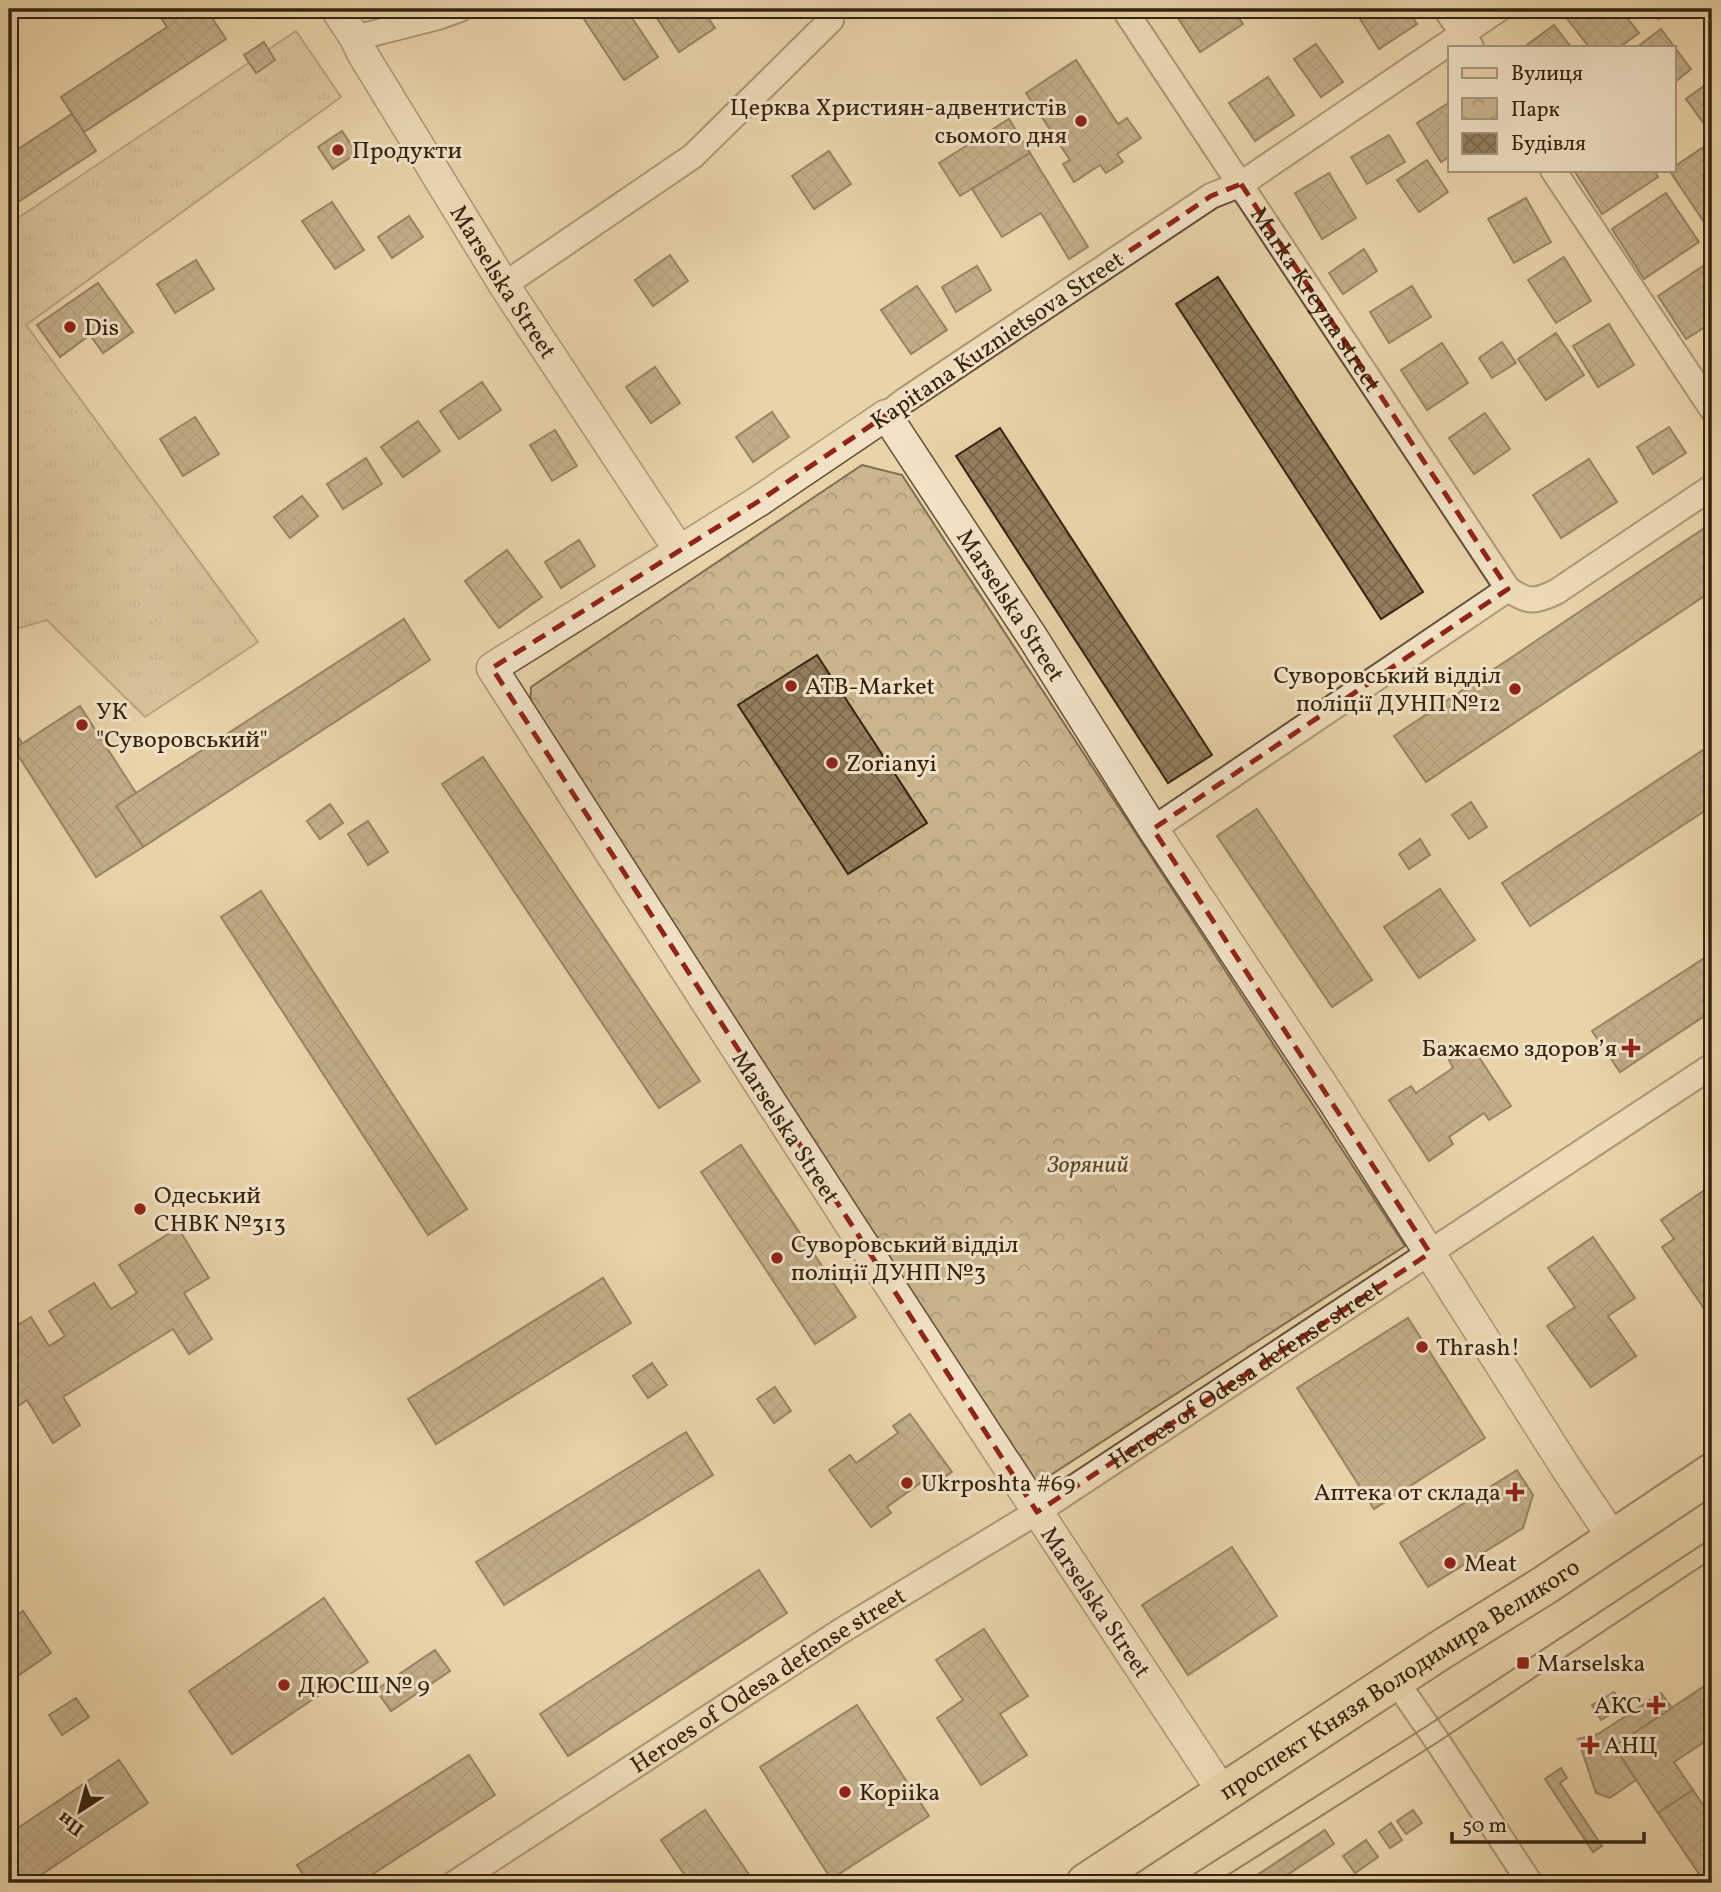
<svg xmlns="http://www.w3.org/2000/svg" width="1721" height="1892" font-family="Vollkorn,serif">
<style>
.grass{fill:url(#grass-tufts);stroke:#806c4f;stroke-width:2}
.park{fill:url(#park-crowns);stroke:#806c4f;stroke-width:2}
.building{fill:url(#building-cross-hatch);stroke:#35230f;stroke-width:2}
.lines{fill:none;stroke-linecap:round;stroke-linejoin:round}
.minor-casing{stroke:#624f36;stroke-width:28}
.tertiary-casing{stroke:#624f36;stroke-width:33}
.primary-casing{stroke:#35230f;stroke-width:42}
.minor{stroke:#f1e2c7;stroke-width:24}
.tertiary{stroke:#f1e2c7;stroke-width:30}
.primary{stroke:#e9d3a9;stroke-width:38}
.tram{stroke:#35230f;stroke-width:2}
.marked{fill:none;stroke:#8f2418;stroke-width:5;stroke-dasharray:14 9;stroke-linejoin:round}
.poi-dot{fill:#8f2418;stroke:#f1e2c7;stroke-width:2.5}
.labels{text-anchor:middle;stroke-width:6;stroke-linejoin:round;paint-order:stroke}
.poi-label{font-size:24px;fill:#35230f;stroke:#f1e2c7;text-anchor:start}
.street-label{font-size:24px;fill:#35230f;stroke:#f1e2c7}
.park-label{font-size:24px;font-style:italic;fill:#5a482f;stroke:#f1e2c7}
</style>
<defs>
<pattern id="grass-tufts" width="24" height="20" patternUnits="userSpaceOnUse" patternTransform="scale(1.75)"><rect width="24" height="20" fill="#cab58f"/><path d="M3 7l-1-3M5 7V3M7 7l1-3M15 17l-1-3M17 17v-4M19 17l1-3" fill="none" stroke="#ae9b7a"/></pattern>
<pattern id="park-crowns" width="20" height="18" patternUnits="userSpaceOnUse" patternTransform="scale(1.75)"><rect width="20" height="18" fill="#cab58f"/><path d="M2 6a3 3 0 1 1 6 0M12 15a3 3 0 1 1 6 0" fill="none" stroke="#ae9b7a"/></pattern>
<pattern id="building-cross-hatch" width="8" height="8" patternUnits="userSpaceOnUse" patternTransform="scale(1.75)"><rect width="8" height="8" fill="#937f5f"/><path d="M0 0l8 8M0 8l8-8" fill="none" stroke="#79684d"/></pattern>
</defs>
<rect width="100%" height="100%" fill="#e9d3a9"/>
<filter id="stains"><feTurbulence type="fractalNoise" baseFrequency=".00286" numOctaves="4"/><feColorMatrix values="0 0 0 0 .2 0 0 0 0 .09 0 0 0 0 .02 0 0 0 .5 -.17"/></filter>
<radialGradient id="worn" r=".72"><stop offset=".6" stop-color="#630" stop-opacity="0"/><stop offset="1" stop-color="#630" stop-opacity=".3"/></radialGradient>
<!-- grass -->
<path class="grass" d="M296 31 341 97 26 325 258 642 145 717 47 620 9 631V224Z"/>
<!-- park -->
<path class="park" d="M862 465 902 475 1405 1246 1035 1485 530 709 531 687Z"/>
<!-- building -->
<g class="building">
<path d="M155 9H206L226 39 84 132 61 97 167 27Z"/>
<path d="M586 9H626L658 57 624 80 580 13Z"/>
<path d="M651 9H702L715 28 679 52Z"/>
<path d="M1191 9H1233L1243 24 1200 52 1178 18Z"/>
<path d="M1358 9H1407L1417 24 1379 49 1355 11Z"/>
<path d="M1574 9H1620L1639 33 1620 47H1589L1565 16Z"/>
<path d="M1652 9H1673L1659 19Z"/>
<path d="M1554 25 1571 47H1524Z"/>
<path d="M1661 29 1691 69 1674 83V47H1637Z"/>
<path d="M264 42 275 60 256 73 244 55Z"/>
<path d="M1316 44 1343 82 1321 97 1294 59Z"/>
<path d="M1076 60 1118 124 1127 118 1141 138 1117 154 1123 162 1106 173 1100 165 1074 182 1063 164 1070 160 1026 93Z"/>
<path d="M1268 77 1294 115 1255 141 1229 103Z"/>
<path d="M1712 80V135L1686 99Z"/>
<path d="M1450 102V156L1441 162 1417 123Z"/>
<path d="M72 114 96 151 9 208V155Z"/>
<path d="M1009 119 1030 153 960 196 939 163Z"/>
<path d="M342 131 357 153 333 169 318 147Z"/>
<path d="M1389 135 1405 162 1367 184 1351 157Z"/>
<path d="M1702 148 1712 164V229L1710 231 1669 170H1674V167Z"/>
<path d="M829 151 851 184 814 209 792 176Z"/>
<path d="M1030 153 1088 247 1069 259 1041 213 1002 237 972 189Z"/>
<path d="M1427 160 1448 192 1419 212 1397 180Z"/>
<path d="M1579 170H1654L1658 177 1602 214 1575 172Z"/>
<path d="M1329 173 1356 218 1322 239 1295 193Z"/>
<path d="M1666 193 1699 242 1644 279 1612 229Z"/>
<path d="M1526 198 1551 242 1514 263 1488 219Z"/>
<path d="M332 202 364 250 335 269 302 221Z"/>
<path d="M409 216 423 237 392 258 378 237Z"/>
<path d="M1364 249 1377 271 1343 294 1329 273Z"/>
<path d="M670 255 688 281 653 306 635 280Z"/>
<path d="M1564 257 1591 301 1556 323 1528 280Z"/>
<path d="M196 260 214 289 175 313 157 284Z"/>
<path d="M1712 260V323L1686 339 1658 296Z"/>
<path d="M977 266 991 290 956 312 942 287Z"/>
<path d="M1218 277 1423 592 1381 619 1176 304Z"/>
<path d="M98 283 133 332 103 353 90 335 60 357 37 325Z"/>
<path d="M917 286 947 330 911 354 881 310Z"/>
<path d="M1412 286 1431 317 1389 343 1370 312Z"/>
<path d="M1609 324 1634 365 1598 387 1573 346Z"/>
<path d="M1556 333 1584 375 1546 400 1518 359Z"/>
<path d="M1502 342 1516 363 1492 378 1479 358Z"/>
<path d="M1442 343 1468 383 1427 410 1401 370Z"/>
<path d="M655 367 680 403 651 423 626 387Z"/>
<path d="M482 382 501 410 459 439 440 411Z"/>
<path d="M772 412 789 437 753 462 736 437Z"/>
<path d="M1485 413 1510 449 1474 474 1449 438Z"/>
<path d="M195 417 219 454 183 476 160 439Z"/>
<path d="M418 421 440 451 403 477 381 447Z"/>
<path d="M1669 427 1686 453 1653 474 1637 447Z"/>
<path d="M1000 428 1212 755 1168 783 956 456Z"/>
<path d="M555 430 577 466 552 481 530 445Z"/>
<path d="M366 458 382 484 343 509 327 484Z"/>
<path d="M1589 459 1617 502 1561 538 1533 495Z"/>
<path d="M302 496 318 516 290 538 274 517Z"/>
<path d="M1709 525 1712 530V591L1426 782 1394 736Z"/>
<path d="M579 540 595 566 561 588 545 562Z"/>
<path d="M507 550 542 597 499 628 465 581Z"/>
<path d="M404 619 430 660 143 847 116 806Z"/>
<path d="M817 655 927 823 848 874 738 705Z"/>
<path d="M80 706 136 793 116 806 143 847 96 877 14 749Z"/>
<path d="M9 722 22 743 9 752Z"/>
<path d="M1712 744V806L1530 926 1502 883Z"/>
<path d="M483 757 700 1081 659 1108 442 784Z"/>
<path d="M1471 802 1487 827 1469 839 1452 815Z"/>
<path d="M330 804 343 823 320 839 307 821Z"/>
<path d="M1257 809 1372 980 1332 1007 1217 836Z"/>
<path d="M368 821 388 852 368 865 348 834Z"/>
<path d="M1420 839 1430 855 1409 869 1399 854Z"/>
<path d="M1440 889 1475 940 1419 978 1384 927Z"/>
<path d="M261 891 467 1209 428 1235 221 917Z"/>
<path d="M1712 953V1011L1620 1072 1592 1031Z"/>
<path d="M1471 1045 1511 1106 1489 1120 1484 1113 1449 1137 1453 1144 1429 1161 1389 1100 1411 1086 1416 1093 1453 1068 1449 1060Z"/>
<path d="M741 1145 856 1317 815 1344 701 1172Z"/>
<path d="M1712 1185V1309L1707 1313 1662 1247 1674 1239 1661 1220Z"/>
<path d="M178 1228 209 1278 184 1293 212 1339 189 1354 173 1329 63 1397 80 1425 53 1443 27 1400 9 1412V1330L31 1317 49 1346 65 1336 49 1311 94 1283 111 1309 137 1293 119 1265Z"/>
<path d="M1593 1237 1635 1298 1608 1316 1636 1356 1591 1387 1547 1326 1575 1307 1548 1268Z"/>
<path d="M603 1278 631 1323 436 1444 408 1399Z"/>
<path d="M1408 1318 1485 1438 1374 1509 1297 1388Z"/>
<path d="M652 1363 667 1385 648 1398 633 1376Z"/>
<path d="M775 1387 791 1411 774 1423 757 1399Z"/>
<path d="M910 1414 952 1472 931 1486 926 1479 887 1507 891 1513 871 1527 829 1470 850 1455 856 1463 898 1433 893 1426Z"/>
<path d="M686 1432 713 1475 504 1605 476 1562Z"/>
<path d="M1517 1470 1533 1495 1523 1528 1428 1587 1400 1543Z"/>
<path d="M1232 1547 1277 1616 1188 1675 1142 1605Z"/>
<path d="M759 1570 787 1613 568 1756 540 1714Z"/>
<path d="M324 1598 368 1662 232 1754 189 1691Z"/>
<path d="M23 1611 51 1653 9 1682V1621Z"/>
<path d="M984 1629 1028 1696 1000 1714 1027 1755 981 1785 937 1718 963 1700 936 1660Z"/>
<path d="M435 1650 450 1671 391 1711 376 1690Z"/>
<path d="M1712 1681V1737L1674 1762 1693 1790 1658 1813 1614 1746Z"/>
<path d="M1614 1692 1623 1707 1601 1720 1592 1705Z"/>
<path d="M1661 1693 1672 1708 1614 1746 1636 1780 1610 1798 1596 1793 1578 1739 1598 1734Z"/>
<path d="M76 1698 89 1717 62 1735 49 1715Z"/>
<path d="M857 1705 929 1816 831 1879 760 1767Z"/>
<path d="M469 1755 495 1795 359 1883H308L297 1865Z"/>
<path d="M119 1760 148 1803 29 1883H9V1834Z"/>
<path d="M1561 1768 1567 1778 1560 1783 1602 1846 1593 1852 1545 1779Z"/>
<path d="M1693 1790 1712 1819V1883H1705L1658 1813Z"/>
<path d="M705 1810 750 1876 740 1883H684L688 1880 661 1840Z"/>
<path d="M1413 1810 1422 1823 1406 1834 1397 1821Z"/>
<path d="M1391 1823 1402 1840 1390 1848 1379 1832Z"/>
<path d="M1325 1830 1334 1844 1275 1883H1245Z"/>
<path d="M1366 1840 1378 1857 1355 1873 1343 1856Z"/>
</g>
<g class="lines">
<defs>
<g id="minor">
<path id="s1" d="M1124 9 1508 589C1528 603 1535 602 1556 592L1712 487"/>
<path d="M1446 9 1471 47"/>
<path d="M355 38 438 17 460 9"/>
<path d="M1553 170 1712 409"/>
<path d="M504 285 693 156 831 20"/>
<path d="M886 415 904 401 1211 196 1241 184 1499 9"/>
<path d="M1153 829 1508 589"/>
<path d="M1395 1680 1438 1742 1530 1883"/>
<path id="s2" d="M455 1883 841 1631 1037 1512 1712 1066"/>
</g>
<g id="tertiary">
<path id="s3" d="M336 9 355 38 362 53 504 285 679 550"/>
<path id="s4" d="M1224 1794C976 1421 733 1045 492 668L759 501 886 415 1033 638 1153 829 1335 1104 1566 1468 1613 1538"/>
</g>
<g id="primary">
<path id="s5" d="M1086 1883 1439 1651 1545 1585 1712 1473"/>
</g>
</defs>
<!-- minor casing -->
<use href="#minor" class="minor-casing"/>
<!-- tertiary casing -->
<use href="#tertiary" class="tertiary-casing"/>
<!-- primary casing -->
<use href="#primary" class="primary-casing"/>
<!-- minor -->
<use href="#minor" class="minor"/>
<!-- tertiary -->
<use href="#tertiary" class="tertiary"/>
<!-- primary -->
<use href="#primary" class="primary"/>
<!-- tram -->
<g class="tram">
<path d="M1180 1883 1427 1726 1712 1538"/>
<path d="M1215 1883 1438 1742 1712 1559"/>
</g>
</g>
<!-- marked area -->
<path d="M0 0H1721V1892H0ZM1241 184 1508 589 1153 829 1430 1253 1037 1512 492 668 759 501 1211 196Z" fill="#e9d3a9" fill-opacity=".55" fill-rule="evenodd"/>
<path class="marked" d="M1241 184 1508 589 1153 829 1430 1253 1037 1512 492 668 759 501 1211 196Z"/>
<!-- markers -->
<g class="poi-dot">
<circle cx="1081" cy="121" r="7"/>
<circle cx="338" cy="150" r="7"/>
<circle cx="70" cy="327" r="7"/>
<circle cx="791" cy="686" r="7"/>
<circle cx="1515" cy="689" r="7"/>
<circle cx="82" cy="725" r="7"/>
<circle cx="832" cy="763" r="7"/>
<path d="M1627.5 1037.5h7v7h7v7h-7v7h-7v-7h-7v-7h7z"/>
<circle cx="140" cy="1209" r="7"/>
<circle cx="777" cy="1258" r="7"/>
<circle cx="1422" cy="1347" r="7"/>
<circle cx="907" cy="1483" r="7"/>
<path d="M1511.5 1481.5h7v7h7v7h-7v7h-7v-7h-7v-7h7z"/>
<circle cx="1450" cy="1563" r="7"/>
<rect x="1516" y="1656" width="14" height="14" rx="3.5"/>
<circle cx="284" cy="1685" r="7"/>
<path d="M1652.5 1694.5h7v7h7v7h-7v7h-7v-7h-7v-7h7z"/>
<path d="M1586.5 1734.5h7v7h7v7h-7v7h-7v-7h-7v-7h7z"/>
<circle cx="845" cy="1792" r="7"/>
</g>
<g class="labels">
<!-- poi labels -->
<g class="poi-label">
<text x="1067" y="115" text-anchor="end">Церква Християн-адвентистів<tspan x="1067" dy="28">сьомого дня</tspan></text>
<text x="352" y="158">Продукти</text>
<text x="84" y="335">Dis</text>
<text x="1501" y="683" text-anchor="end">Суворовський відділ<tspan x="1501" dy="28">поліції ДУНП №12</tspan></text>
<text x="805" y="694">ATB-Market</text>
<text x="96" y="719">УК<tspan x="96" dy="28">"Суворовський"</tspan></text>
<text x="846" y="771">Zorianyi</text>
<text x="1617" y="1056" text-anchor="end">Бажаємо здоровʼя</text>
<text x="154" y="1203">Одеський<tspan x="154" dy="28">СНВК №313</tspan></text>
<text x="791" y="1252">Суворовський відділ<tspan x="791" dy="28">поліції ДУНП №3</tspan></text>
<text x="1436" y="1355">Thrash!</text>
<text x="921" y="1491">Ukrposhta #69</text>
<text x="1501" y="1500" text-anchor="end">Аптека от склада</text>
<text x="1464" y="1571">Meat</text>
<text x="1537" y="1671">Marselska</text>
<text x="298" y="1693">ДЮСШ № 9</text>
<text x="1642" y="1713" text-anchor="end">АКС</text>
<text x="1604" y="1753">АНЦ</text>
<text x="859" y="1800">Kopiika</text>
</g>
<!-- street labels -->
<g class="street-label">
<text dy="8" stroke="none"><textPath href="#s3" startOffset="320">Marselska Street</textPath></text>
<text dy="8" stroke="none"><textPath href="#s1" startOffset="348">Marka Kreyna street</textPath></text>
<text transform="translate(997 340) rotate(-34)" y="8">Kapitana Kuznietsova Street</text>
<text dy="8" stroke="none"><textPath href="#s4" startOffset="2039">Marselska Street</textPath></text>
<text transform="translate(786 1127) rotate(57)" y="8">Marselska Street</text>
<text dy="8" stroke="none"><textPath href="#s2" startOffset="940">Heroes of Odesa defense street</textPath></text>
<text transform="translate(1096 1602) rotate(56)" y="8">Marselska Street</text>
<text dy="8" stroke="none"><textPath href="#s5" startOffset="374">проспект Князя Володимира Великого</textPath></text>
<text dy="8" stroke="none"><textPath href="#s2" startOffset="373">Heroes of Odesa defense street</textPath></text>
</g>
<!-- park labels -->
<g class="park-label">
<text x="1088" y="1172">Зоряний</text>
</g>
</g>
<!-- margin -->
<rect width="1721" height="1892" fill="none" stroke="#e9d3a9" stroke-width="35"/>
<rect x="10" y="10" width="1700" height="1871" fill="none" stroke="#35230f" stroke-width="3.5"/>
<rect x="18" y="18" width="1686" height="1857" fill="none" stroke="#35230f" stroke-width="2"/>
<!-- legend -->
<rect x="1448" y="46" width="228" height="126" fill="#f1e2c7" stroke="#a6967d" stroke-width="2"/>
<rect x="1462" y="68" width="35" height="10" fill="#e9d3a9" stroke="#a6967d" stroke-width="2"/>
<text x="1511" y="80" font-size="21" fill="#35230f">Вулиця</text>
<rect x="1462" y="98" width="35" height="21" fill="url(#park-crowns)" stroke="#a6967d" stroke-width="2"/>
<text x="1511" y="116" font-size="21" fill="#35230f">Парк</text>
<rect x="1462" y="133" width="35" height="21" fill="url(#building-cross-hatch)" stroke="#a6967d" stroke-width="2"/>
<text x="1511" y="150" font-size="21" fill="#35230f">Будівля</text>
<!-- north arrow -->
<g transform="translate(80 1811) rotate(216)" stroke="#f1e2c7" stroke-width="5" paint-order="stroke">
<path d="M0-5L12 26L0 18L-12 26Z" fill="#35230f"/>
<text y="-10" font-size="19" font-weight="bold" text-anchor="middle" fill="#35230f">Пн</text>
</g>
<!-- scale -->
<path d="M1452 1832v10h192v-10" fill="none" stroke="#35230f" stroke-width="3.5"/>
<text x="1462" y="1832" font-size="21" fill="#35230f" stroke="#f1e2c7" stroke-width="5" paint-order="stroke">50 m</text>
<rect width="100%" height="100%" filter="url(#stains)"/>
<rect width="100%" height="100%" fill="url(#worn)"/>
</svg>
